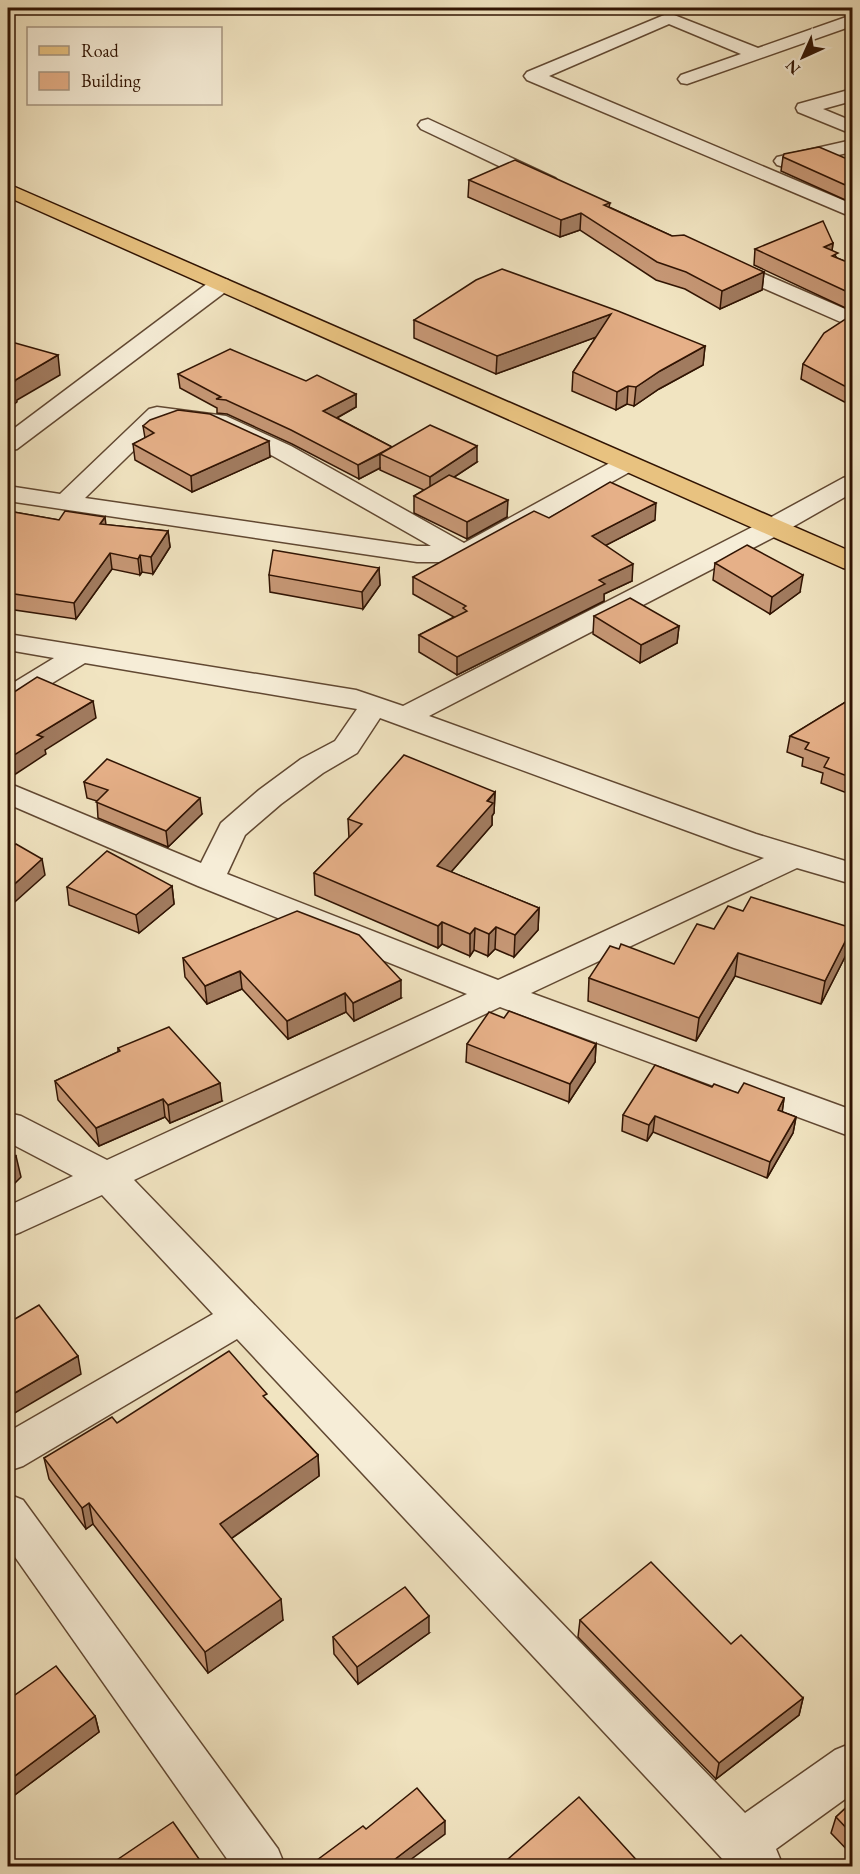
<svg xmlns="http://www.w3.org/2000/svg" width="860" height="1874" font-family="'EB Garamond',serif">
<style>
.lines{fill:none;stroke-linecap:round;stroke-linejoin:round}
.minor-casing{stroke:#614832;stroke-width:3}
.major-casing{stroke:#311403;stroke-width:3}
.minor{fill:#f6edd7;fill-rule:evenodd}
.major{fill:#e8c280;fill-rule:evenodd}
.wall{fill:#c69775;stroke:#311403;stroke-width:1.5}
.shaded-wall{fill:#a17b5f;stroke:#311403;stroke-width:1.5}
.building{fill:#e6b088;stroke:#311403;stroke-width:1.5}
</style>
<rect width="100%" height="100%" fill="#f1e4c1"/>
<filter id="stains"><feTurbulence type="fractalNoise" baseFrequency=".00333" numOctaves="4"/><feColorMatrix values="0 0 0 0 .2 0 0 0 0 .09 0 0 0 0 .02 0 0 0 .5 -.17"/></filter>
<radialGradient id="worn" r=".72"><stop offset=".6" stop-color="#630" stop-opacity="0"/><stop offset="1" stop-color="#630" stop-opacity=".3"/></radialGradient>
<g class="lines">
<defs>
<g id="minor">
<path d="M669 13 758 48 852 15V26L687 84 681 83 678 79 681 75 741 54 669 24 549 76 852 204V217L527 80 524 76 527 72Z"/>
<path d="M852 89V101L823 109 852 121V134L798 112 796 108 798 104Z"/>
<path d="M428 119 555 178 558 182 555 186H541L421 129 418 125 421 121Z"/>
<path d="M852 140V152L784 167 777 165 774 161 777 157Z"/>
<path d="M723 256 852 312V327L715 267 712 262 715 257Z"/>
<path d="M220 278 228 280 231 285 228 290 17 449 8 451V433L212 280Z"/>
<path d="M157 407 226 416 291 446 464 543 617 459 626 457 635 459 638 464 635 469 472 560 463 562H417L8 501V486L60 494 149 409ZM163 422 212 428 273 456 431 546H417L85 498Z"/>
<path d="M852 475V493L782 533 429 716 756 834 852 863V884L797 868 531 993 852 1110V1137L500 1007 134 1180 745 1813 835 1750 852 1743V1794L776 1849 783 1866H729L237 1339 23 1466 8 1471V1432L213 1314 102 1195 21 1232 8 1237V1206L73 1176 8 1142V1113L21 1116 107 1160 467 994 198 886 8 804V783L201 863 221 823 259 790 301 759 335 741 357 709 85 663 18 704 8 707V686L54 658 8 650V634L356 690 403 706 764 521 843 478ZM380 718 734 848 764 858 498 980 227 874 245 835 281 804 323 773 357 753Z"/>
<path d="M8 1494 23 1500 278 1849 285 1866H232L8 1547Z"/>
</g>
<path id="major" d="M8 184 852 552V570L843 568 8 197Z"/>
</defs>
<!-- minor casing -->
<use href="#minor" class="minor-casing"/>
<!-- major casing -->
<use href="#major" class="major-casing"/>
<!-- minor -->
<use href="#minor" class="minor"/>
<!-- major -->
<use href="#major" class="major"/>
</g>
<!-- wall -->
<g class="wall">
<path d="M783 157 852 161V203L781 171Z"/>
<path d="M469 180 610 203 609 207 672 236 764 272 762 290 720 309 685 289 656 280 580 230 560 237 468 197Z"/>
<path d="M833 243 832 251 837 258 852 264V311L754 265 755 249Z"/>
<path d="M852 317V406L801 379 803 364Z"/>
<path d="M414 320 705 346 703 365 659 389 634 406 627 404 616 410 572 391 573 372 596 337 496 374 414 338Z"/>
<path d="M178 374 306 381 356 394V407L337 418 392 447 477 462 454 477 507 517 467 539 414 513V496L424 490 380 470V468L359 479 292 444 227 414 217 413V408L180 388Z"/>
<path d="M143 426 270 457 192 492 135 460 133 444 145 438Z"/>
<path d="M8 511 59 520 168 531 170 547 153 574 142 572 140 575 112 569 76 619 8 609Z"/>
<path d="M549 518 655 520 606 545 632 581 604 594V601L457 675 419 652V635L454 617 413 594V577Z"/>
<path d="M715 563 800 592 770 614 713 580Z"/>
<path d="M379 568 380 585 363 609 270 592 269 575Z"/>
<path d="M594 616 679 626 677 643 640 663 593 634Z"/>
<path d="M852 698V795L821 783 823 773 802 766 803 758 787 752 790 736Z"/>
<path d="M84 782 202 814 168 847 98 818 97 801 87 798Z"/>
<path d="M495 792 494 813 492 816V825L451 872 539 908 538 930 514 957 495 949 488 956 474 950 470 956 442 944 438 948 315 895 314 873 349 838 348 819Z"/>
<path d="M172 886 174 904 139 933 69 905 67 887Z"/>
<path d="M714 929 848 951 821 1004 735 976 696 1041 588 1001 589 978 674 964Z"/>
<path d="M183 958 401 998 354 1021 346 1012 288 1039 242 989 207 1004 185 977Z"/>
<path d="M504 1018 596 1044 595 1062 569 1102 466 1062 467 1044Z"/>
<path d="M118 1048 222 1101 170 1123 165 1117 99 1146 58 1100 55 1081 118 1052Z"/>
<path d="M712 1087 738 1093 784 1098 782 1112 796 1117 793 1133 767 1178 653 1132 647 1141 622 1131 623 1115Z"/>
<path d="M268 1401 318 1455 319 1476 231 1539 283 1620 208 1673 93 1524 86 1529 49 1479 44 1458 117 1423Z"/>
<path d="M580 1620 731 1644 803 1698 799 1715 716 1779 578 1637Z"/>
<path d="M429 1633 358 1684 334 1654 333 1637Z"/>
<path d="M8 1700 95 1716 99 1732 12 1797 8 1790Z"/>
<path d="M852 1802V1855L831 1833 836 1817Z"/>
</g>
<!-- shaded-wall -->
<g class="shaded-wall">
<path d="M581 213 580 230 560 237 561 220Z"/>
<path d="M833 243 831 258 824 247Z"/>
<path d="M764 272 762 290 720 309 722 291Z"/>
<path d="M611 314 610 332 496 374 497 356Z"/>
<path d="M705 346 703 365 659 389 634 406 636 387 660 371Z"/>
<path d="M58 355 60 375 17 400V402L8 409V386L12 382Z"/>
<path d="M628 386 627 404 616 410 617 392Z"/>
<path d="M356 394V407L324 425 323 411Z"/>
<path d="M269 441 270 457 192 492 191 476Z"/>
<path d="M477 446V462L430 493V477Z"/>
<path d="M380 454V468L359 479 358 465Z"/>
<path d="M508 500 507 517 467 539V522Z"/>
<path d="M656 503 655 520 591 553 592 536Z"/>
<path d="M105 517 107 533 100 524Z"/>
<path d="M168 531 170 547 153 574 151 557Z"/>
<path d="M110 553 112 569 76 619 74 603Z"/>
<path d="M140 555 142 572 140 575 138 559Z"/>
<path d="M633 564 632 581 604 594V601L457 675V657L599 580Z"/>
<path d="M379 568 380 585 363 609 362 592Z"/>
<path d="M803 575 800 592 770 614 772 597Z"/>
<path d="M679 626 677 643 640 663 641 645Z"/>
<path d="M93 701 96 718 45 750 46 754 8 779V759L37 735Z"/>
<path d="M495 792 494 813 492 816V825L437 888V866Z"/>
<path d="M200 798 202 814 168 847 166 831Z"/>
<path d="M42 859 45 875 8 908V890Z"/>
<path d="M172 886 174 904 139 933 136 915Z"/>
<path d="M539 908 538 930 514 957 515 935Z"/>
<path d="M442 922V944L438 948V926Z"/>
<path d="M496 927 495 949 488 956 489 934Z"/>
<path d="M475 928 474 950 470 956V934Z"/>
<path d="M852 928 848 951 821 1004 825 981Z"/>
<path d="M738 953 735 976 696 1041 699 1018Z"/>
<path d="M240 971 242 989 207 1004 205 986Z"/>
<path d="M401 980V998L354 1021 353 1003Z"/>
<path d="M345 993 346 1012 288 1039 287 1021Z"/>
<path d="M596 1044 595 1062 569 1102 570 1084Z"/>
<path d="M220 1083 222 1101 170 1123 168 1105Z"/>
<path d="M784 1098 782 1114 778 1110Z"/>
<path d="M163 1099 165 1117 99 1146 96 1128Z"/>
<path d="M655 1116 653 1132 647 1141 649 1125Z"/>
<path d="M796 1117 793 1133 767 1178 770 1162Z"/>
<path d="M16 1156 21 1177 8 1190V1165Z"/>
<path d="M78 1356 81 1374 8 1417V1397Z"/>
<path d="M318 1455 319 1476 222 1545 220 1524Z"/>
<path d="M89 1503 93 1524 86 1529 82 1508Z"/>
<path d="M281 1599 283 1620 208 1673 205 1652Z"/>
<path d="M429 1616V1633L358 1684 357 1667Z"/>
<path d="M803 1698 799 1715 716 1779 719 1763Z"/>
<path d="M95 1716 99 1732 12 1797 8 1781Z"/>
<path d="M445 1821V1834L402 1866H386Z"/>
</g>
<!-- building -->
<g class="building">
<path d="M819 147 852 161V188L783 157 784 154Z"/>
<path d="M515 160 610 203 604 205 672 236 684 235 764 272 722 291 686 272 657 262 581 213 561 220 469 180Z"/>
<path d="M823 221 833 243 824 247 838 253 832 256 852 264V294L755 249Z"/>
<path d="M502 269 618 311 705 346 660 371 636 387 628 386 617 392 573 372 611 314 497 356 414 320 476 280Z"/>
<path d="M850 316 852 317V390L803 364 824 333Z"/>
<path d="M8 341 58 355 12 382H14L8 386Z"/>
<path d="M230 349 306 381 317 375 356 394 323 411 392 447 358 465 291 430 226 400 216 399 221 397 178 374Z"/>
<path d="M178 410 210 414 269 441 191 476 133 444 154 433 143 426 150 420Z"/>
<path d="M430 425 477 446 430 477 380 454Z"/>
<path d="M449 475 508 500 467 522 414 496Z"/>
<path d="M610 482 656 503 592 536 633 564 599 580 605 584 457 657 419 635 467 611 463 608 466 606 413 577 534 511 549 518Z"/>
<path d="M8 511 59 520 65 511 105 517 100 524 168 531 151 557 140 555 138 559 110 553 74 603 8 593Z"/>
<path d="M747 545 803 575 772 597 715 563Z"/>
<path d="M273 550 379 568 362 592 269 575Z"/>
<path d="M630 598 679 626 641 645 594 616Z"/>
<path d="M37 677 93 701 37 735 43 737 8 759V696Z"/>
<path d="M852 698V778L824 767 829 758 805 749 809 743 790 736Z"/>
<path d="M404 755 495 792 487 801 493 803 437 866 539 908 515 935 496 927 489 934 475 928 470 934 442 922 438 926 314 873 362 824 348 819Z"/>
<path d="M107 759 200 798 166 831 96 802 108 790 84 782Z"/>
<path d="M16 844 42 859 8 890V846L11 848Z"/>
<path d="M107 851 172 886 136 915 67 887Z"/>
<path d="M751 897 852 928 825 981 738 953 699 1018 589 978 610 946 619 949 621 944 674 964 697 924 714 929 728 906 743 911Z"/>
<path d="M297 911 359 935 401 980 353 1003 345 993 287 1021 240 971 205 986 183 958Z"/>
<path d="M509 1011 596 1044 570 1084 467 1044 489 1012 504 1018Z"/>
<path d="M169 1027 220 1083 168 1105 163 1099 96 1128 55 1081 120 1051 118 1048Z"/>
<path d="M655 1065 712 1087 714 1084 738 1093 744 1083 784 1098 778 1110 796 1117 770 1162 655 1116 649 1125 623 1115Z"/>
<path d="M8 1151 16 1156 8 1165Z"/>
<path d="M39 1305 78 1356 8 1397V1323Z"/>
<path d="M229 1351 267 1394 263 1396 318 1455 220 1524 281 1599 205 1652 89 1503 82 1508 44 1458 112 1417 117 1423Z"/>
<path d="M651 1562 731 1644 741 1635 803 1698 719 1763 580 1620Z"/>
<path d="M405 1587 429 1616 357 1667 333 1637Z"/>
<path d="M56 1666 95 1716 8 1781V1700Z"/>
<path d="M417 1788 445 1821 386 1866H309L363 1826 366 1829Z"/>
<path d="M579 1797 642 1866H500Z"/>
<path d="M852 1802V1834L836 1817Z"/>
<path d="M173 1822 204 1866H108Z"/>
</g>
<!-- margin -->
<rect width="860" height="1874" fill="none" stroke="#f1e4c1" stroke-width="30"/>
<rect x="9" y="9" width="842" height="1856" fill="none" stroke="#311403" stroke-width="3"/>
<rect x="15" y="15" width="830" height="1844" fill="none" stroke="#311403" stroke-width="1.5"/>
<!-- legend -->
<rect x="27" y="27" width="195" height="78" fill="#f6edd7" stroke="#a79682" stroke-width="1.5"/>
<rect x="39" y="46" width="30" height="9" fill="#e8c280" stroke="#a79682" stroke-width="1.5"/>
<text x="81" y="57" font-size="18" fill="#311403">Road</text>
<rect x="39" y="72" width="30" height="18" fill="#e6b088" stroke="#a79682" stroke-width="1.5"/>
<text x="81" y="87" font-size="18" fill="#311403">Building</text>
<!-- north arrow -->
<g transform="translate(803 57) rotate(225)" stroke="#f6edd7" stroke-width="4.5" paint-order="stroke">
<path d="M0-4.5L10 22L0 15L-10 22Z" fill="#311403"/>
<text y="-9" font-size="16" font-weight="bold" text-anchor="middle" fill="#311403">N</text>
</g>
<rect width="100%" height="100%" filter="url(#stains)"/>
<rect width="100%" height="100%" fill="url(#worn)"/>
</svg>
